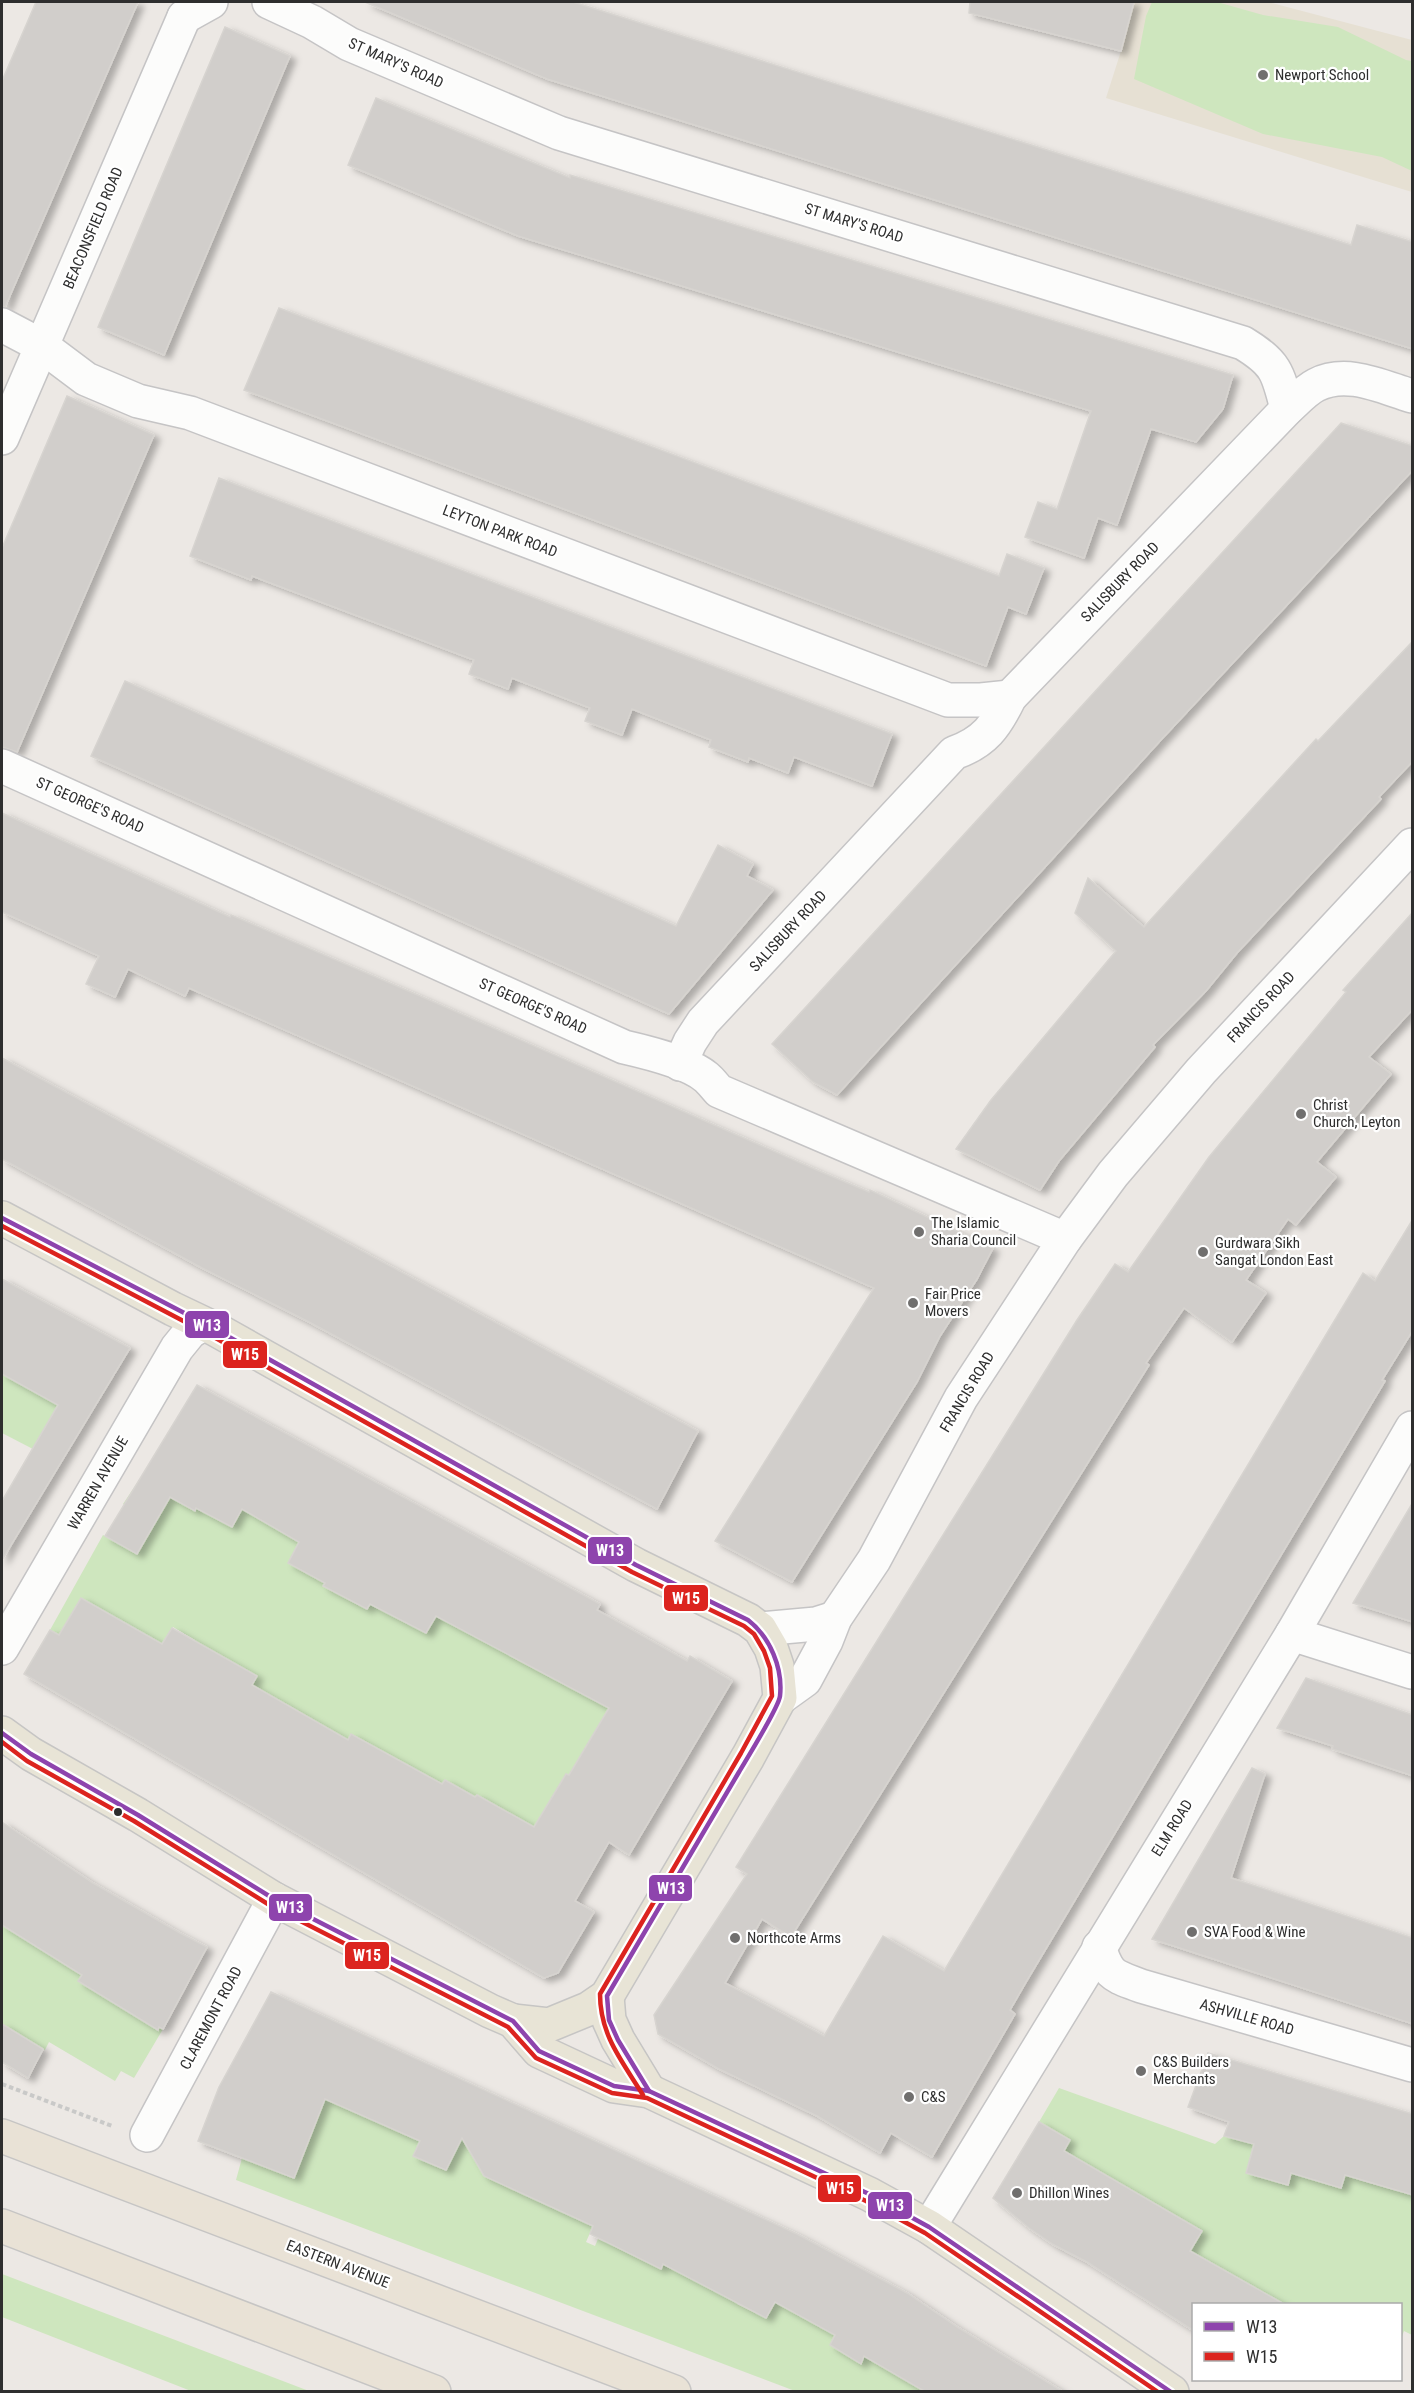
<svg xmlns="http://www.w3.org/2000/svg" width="1414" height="2393" font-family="'Roboto Condensed',sans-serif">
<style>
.education{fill:#e6e0d3}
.green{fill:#cee6be}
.building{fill:#d1cecb;stroke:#d7d4d0;stroke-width:1.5;filter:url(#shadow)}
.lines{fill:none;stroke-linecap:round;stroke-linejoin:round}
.minor-casing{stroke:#c5c4c5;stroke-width:36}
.primary-casing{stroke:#c6c5c4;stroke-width:36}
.trunk-casing{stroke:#c6c5c4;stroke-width:36}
.path{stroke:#c9c9c8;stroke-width:4;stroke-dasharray:4.5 3;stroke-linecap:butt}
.minor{stroke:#fcfcfb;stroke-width:33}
.primary{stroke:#e8e4d6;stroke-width:33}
.trunk{stroke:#e9e2d6;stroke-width:33}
.bus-1-casing{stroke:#fff;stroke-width:9}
.bus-2-casing{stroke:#fff;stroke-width:9}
.bus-1{stroke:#8e44ad;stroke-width:4.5}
.bus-2{stroke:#dc241f;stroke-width:4.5}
.poi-dot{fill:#706f6e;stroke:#fff;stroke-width:2}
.bus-dot{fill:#2e2e2e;stroke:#fff;stroke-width:2}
.labels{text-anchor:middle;stroke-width:4.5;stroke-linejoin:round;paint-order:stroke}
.street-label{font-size:15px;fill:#2e2e2e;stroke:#fff}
.poi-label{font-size:15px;fill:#2e2e2e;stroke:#fff;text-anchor:start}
.line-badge{stroke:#fff;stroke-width:2}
.badge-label{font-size:16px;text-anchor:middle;font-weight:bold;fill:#fff}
</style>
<defs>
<filter id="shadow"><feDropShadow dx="6" dy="4" stdDeviation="3" flood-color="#0004"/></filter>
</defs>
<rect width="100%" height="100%" fill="#ece8e4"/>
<!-- education -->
<path class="education" d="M1134 2H1268L1412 40V192L1106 98 1121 51Z"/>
<!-- green -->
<g class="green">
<path d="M1152 2H1217L1263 15 1338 27 1406 60 1412 61V171L1382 157 1263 134 1134 79 1146 16Z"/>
<path d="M2 1374 59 1405 60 1463 2 1433Z"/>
<path d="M139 1480 195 1511 206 1490 211 1516 232 1527 242 1509 264 1522 282 1489 301 1538 288 1563 309 1574 329 1576 324 1585 399 1551 385 1611 426 1633 436 1615 528 1621 510 1656 555 1680 574 1647 637 1660 610 1725 602 1720 589 1741 579 1781 566 1774 547 1806 531 1910 477 1795 475 1797 432 1802 402 1784 412 1767 351 1734 342 1749 312 1719 288 1705 162 1695 195 1640 173 1627 162 1645 81 1598 59 1635 50 1630 103 1535 137 1554 155 1523 123 1504Z"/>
<path d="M59 1922 86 1967 79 1981 163 2029 134 2078 121 2071 115 2081 49 2042 45 2050 2 2024V1925L41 1950Z"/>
<path d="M258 2082 430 2118 413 2156 446 2170 464 2133 480 2140 473 2157 483 2175 594 2224 586 2242 595 2246 598 2239 605 2242 621 2208 628 2252 660 2269 666 2258C687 2283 711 2286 741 2292L737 2304 766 2318 784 2286 835 2335 831 2345 861 2364 864 2356 883 2367 894 2347 922 2387 920 2392 795 2391 236 2180 242 2158 294 2178 304 2152Z"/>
<path d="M1059 2088 1215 2144 1224 2136 1243 2141 1261 2121 1246 2173 1287 2185 1303 2133 1341 2188 1353 2147 1367 2151 1359 2180 1397 2191 1406 2162 1412 2191V2335L1404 2331 1401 2339 1400 2304H1284L1190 2251 1201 2231 1063 2152 1069 2140 1039 2122Z"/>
<path d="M2 2274 309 2391H191L2 2317Z"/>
</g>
<!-- building -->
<g class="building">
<path d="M36 2H138L5 307 2 306V81Z"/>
<path d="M365 2H573L1351 245 1357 225 1413 242V349L547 79Z"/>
<path d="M970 2H1134L1121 51 969 13Z"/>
<path d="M225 27 290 56 164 355 98 327Z"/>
<path d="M376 98 570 178V175L1233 375 1223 409 1196 442 1151 429 1117 525 1098 518 1084 558 1025 537 1038 502 1057 509 1091 411 518 236 348 165Z"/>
<path d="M279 308 999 576 1007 554 1044 568 1026 614 1008 607 986 666 244 390Z"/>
<path d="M67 396 154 435 17 752 2 747V548Z"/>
<path d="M1341 423 1413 446V470L1160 741 837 1095 813 1082 772 1044Z"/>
<path d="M219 478 892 734 872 786 794 757 788 773 749 758 748 762 709 747 711 740 632 709 622 735 585 721 590 708 512 678 508 689 469 674 474 660 252 576 251 580 190 556Z"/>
<path d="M1413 641V761L1379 797 1381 799 1237 953 1206 991 1153 1045 1155 1047 1059 1161 1040 1190 956 1149 991 1100 1116 951 1075 913 1088 878 1144 927 1316 739 1318 741Z"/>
<path d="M125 681 676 926 718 845 753 864 747 876 773 890 669 1014 91 756Z"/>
<path d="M2 813 230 917 231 915 427 999 819 1171 869 1192 870 1190 993 1248 977 1279 940 1336 917 1382 792 1582 715 1541 874 1288 189 988 185 996 128 969 115 997 86 984 99 956 2 912Z"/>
<path d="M1413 912V1009L1369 1057 1391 1074 1317 1162 1336 1177 1296 1225 1288 1219 1246 1280 1266 1293 1232 1342 1184 1308 1146 1363 1149 1365 791 1937 762 1919 725 1983 824 2036 883 1936 944 1971 1363 1273 1375 1281 1413 1219V1330L1382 1380 1385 1381 1026 1982 1010 2010 1015 2014 932 2157 891 2133 880 2153 817 2116 719 2069 658 2034 654 2015 747 1874 736 1867 1077 1320 1115 1264 1128 1272 1209 1157 1346 992 1343 990Z"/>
<path d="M2 1058 698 1431 657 1509 309 1322 202 1268 2 1159Z"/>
<path d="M2 1279 130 1348 2 1560V1501L58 1405 2 1374Z"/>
<path d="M197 1385 600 1604 597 1610 687 1661 690 1656 732 1681 629 1855 609 1842 575 1901 594 1912 558 1973 544 1978 24 1674 50 1630 59 1635 81 1598 162 1644 172 1628 257 1676 252 1685 348 1740 351 1734 442 1784 445 1780 475 1797 477 1795 534 1827 566 1774 569 1775 609 1708 436 1616 426 1633 370 1604 367 1609 323 1586 325 1583 288 1563 299 1542 242 1509 232 1527 196 1508 195 1511 170 1497 137 1554 105 1536Z"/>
<path d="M1413 1502V1622L1353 1603Z"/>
<path d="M1306 1678 1413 1715V1776L1332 1749 1333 1746 1277 1728Z"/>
<path d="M1252 1768 1265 1774 1231 1878 1413 1938V2024L1152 1939Z"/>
<path d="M2 1822 93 1883 180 1933 207 1947 163 2029 159 2027 158 2030 78 1981 82 1975 2 1925Z"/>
<path d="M271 1992 797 2234 907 2293 959 2328 1062 2391H924L864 2356 861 2364 830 2345 835 2335 775 2302 766 2318 663 2264 661 2269 590 2234 593 2226 484 2176 462 2138 446 2170 413 2156 420 2141 325 2099 294 2178 198 2141 219 2087Z"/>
<path d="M2 2024 43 2049 28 2078 2 2062Z"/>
<path d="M1208 2053 1413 2114V2195L1345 2175 1341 2188 1291 2173 1288 2185 1246 2173 1254 2144 1224 2136 1229 2122 1188 2107Z"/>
<path d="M1039 2122 1070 2140 1064 2151 1202 2231 1190 2251 1284 2304H1194V2331L1087 2262 1054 2245 1029 2228 993 2198Z"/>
</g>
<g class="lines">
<defs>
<g id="minor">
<path d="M269 2 312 22 349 44 559 133 1243 343C1276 363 1278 372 1287 409"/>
<path d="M184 17 211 2"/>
<path d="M2 325 42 346 86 379 138 401 190 413 948 700H981L1010 697"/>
<path d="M2 438 184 17"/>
<path d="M2 766 624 1047C646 1052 688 1062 706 1077 711 1081 715 1087 719 1091L1065 1239"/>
<path d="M680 1064 690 1042 703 1022 954 753C985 742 996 726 1010 697L1287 409C1296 401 1306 390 1316 385 1347 369 1382 387 1412 396"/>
<path d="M760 1629 816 1624 835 1618"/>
<path d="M1292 1634 1412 1672"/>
<path d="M2 1648 177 1348 190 1332 203 1324"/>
<path d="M780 1698 805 1680 826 1641 835 1618 874 1560 961 1398 1065 1239 1113 1174 1201 1071 1412 845"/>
<path d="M1099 1947C1109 1977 1113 1975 1141 1986L1412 2065"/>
<path d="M147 2135 274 1899"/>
<path d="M929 2227 1292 1634 1412 1428"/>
</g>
<g id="primary">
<path d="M2 1218 173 1309 215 1329 636 1565 748 1620 760 1629 771 1648 777 1666 780 1698 748 1757 607 1996 588 2009 549 2025 513 2021"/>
<path d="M2 1733 31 1754 138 1815 274 1899 490 2011 513 2021 539 2051 614 2086 649 2091 869 2194 929 2227 1172 2392"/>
<path d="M607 1996 609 2020 618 2040 649 2091"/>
</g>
<g id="trunk">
<path d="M2 2136 674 2392"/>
<path d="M2 2226 434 2392"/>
</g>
</defs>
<!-- minor casing -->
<use href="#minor" class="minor-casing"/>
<!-- primary casing -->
<use href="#primary" class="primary-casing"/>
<!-- trunk casing -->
<use href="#trunk" class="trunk-casing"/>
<!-- path -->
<path class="path" d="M2 2084 112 2126"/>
<!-- minor -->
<use href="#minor" class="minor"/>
<!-- primary -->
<use href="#primary" class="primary"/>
<!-- trunk -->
<use href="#trunk" class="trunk"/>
<defs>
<g id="bus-1">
<path d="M2 1218 215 1329 636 1565 748 1620C770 1637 783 1668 780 1696 779 1707 746 1760 739 1772 695 1847 651 1921 607 1996L609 2020 618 2040 649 2091"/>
<path d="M2 1733 31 1754 138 1815 274 1899 513 2021 539 2051 614 2086 649 2091 869 2194 929 2227 1171 2392"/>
</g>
<g id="bus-2">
<path d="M2 1226 212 1336 632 1572 744 1626 754 1634 764 1651 770 1668 772 1696 741 1753 600 1994C600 2035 622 2061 643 2095"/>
<path d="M2 1742 27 1761 134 1821 271 1906 508 2027 536 2058 612 2093 647 2098 866 2201 925 2233 1158 2392"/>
</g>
</defs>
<!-- bus-1 casing -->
<use href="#bus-1" class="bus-1-casing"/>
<!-- bus-2 casing -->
<use href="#bus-2" class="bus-2-casing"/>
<!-- bus-1 -->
<use href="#bus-1" class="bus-1"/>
<!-- bus-2 -->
<use href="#bus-2" class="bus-2"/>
</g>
<!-- markers -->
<g class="poi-dot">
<circle cx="1263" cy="75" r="6"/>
<circle cx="1301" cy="1114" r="6"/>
<circle cx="919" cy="1232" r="6"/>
<circle cx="1203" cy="1252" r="6"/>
<circle cx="913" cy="1303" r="6"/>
<circle cx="1192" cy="1932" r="6"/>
<circle cx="735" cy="1938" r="6"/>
<circle cx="1141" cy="2071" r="6"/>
<circle cx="909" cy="2097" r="6"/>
<circle cx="1017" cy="2193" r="6"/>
</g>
<circle class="bus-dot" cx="118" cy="1812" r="5"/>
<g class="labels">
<!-- street labels -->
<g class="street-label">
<text transform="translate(396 63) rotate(24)" y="5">ST MARY'S ROAD</text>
<text transform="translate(854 223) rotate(17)" y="5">ST MARY'S ROAD</text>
<text transform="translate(93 228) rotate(-67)" y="5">BEACONSFIELD ROAD</text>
<text transform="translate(500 531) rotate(21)" y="5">LEYTON PARK ROAD</text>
<text transform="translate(1120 582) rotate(-46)" y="5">SALISBURY ROAD</text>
<text transform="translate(90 805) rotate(24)" y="5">ST GEORGE'S ROAD</text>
<text transform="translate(788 931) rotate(-47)" y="5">SALISBURY ROAD</text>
<text transform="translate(533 1006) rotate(24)" y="5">ST GEORGE'S ROAD</text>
<text transform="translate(1261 1007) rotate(-47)" y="5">FRANCIS ROAD</text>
<text transform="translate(967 1392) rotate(-59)" y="5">FRANCIS ROAD</text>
<text transform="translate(98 1483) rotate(-60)" y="5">WARREN AVENUE</text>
<text transform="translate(1172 1828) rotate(-58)" y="5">ELM ROAD</text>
<text transform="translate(1247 2017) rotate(16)" y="5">ASHVILLE ROAD</text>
<text transform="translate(211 2018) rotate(-62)" y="5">CLAREMONT ROAD</text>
<text transform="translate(338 2264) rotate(21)" y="5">EASTERN AVENUE</text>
</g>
<!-- poi labels -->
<g class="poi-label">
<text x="1275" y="80">Newport School</text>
<text x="1313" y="1110">Christ<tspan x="1313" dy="17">Church, Leyton</tspan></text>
<text x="931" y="1228">The Islamic<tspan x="931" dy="17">Sharia Council</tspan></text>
<text x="1215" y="1248">Gurdwara Sikh<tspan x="1215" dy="17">Sangat London East</tspan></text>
<text x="925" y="1299">Fair Price<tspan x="925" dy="17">Movers</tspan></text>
<text x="1204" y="1937">SVA Food &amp; Wine</text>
<text x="747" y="1943">Northcote Arms</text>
<text x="1153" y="2067">C&amp;S Builders<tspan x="1153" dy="17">Merchants</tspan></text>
<text x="921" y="2102">C&amp;S</text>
<text x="1029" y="2198">Dhillon Wines</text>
</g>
</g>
<g class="line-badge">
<rect x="184" y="1310" width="46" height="29" rx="6" fill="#8e44ad"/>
<rect x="222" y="1340" width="46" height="29" rx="6" fill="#dc241f"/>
<rect x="587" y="1536" width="46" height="29" rx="6" fill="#8e44ad"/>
<rect x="663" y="1584" width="46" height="28" rx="6" fill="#dc241f"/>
<rect x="648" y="1874" width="45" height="28" rx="6" fill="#8e44ad"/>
<rect x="268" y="1893" width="45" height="29" rx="6" fill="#8e44ad"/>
<rect x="344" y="1941" width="46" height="29" rx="6" fill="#dc241f"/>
<rect x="817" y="2174" width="45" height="29" rx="6" fill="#dc241f"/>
<rect x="867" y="2191" width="46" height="29" rx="6" fill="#8e44ad"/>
</g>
<g class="badge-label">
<text x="207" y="1331">W13</text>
<text x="245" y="1360">W15</text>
<text x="610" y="1556">W13</text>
<text x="686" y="1604">W15</text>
<text x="671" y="1894">W13</text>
<text x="290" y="1913">W13</text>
<text x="367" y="1961">W15</text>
<text x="840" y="2194">W15</text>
<text x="890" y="2211">W13</text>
</g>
<!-- border -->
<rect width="1414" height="2393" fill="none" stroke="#2e2e2e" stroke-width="6"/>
<!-- legend -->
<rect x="1192" y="2303" width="210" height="78" fill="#ffffff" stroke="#ababab" stroke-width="1.5"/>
<rect x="1204" y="2322" width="30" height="9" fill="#8e44ad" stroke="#ababab" stroke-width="1.5"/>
<text x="1246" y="2333" font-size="18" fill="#2e2e2e">W13</text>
<rect x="1204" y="2352" width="30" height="9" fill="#dc241f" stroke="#ababab" stroke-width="1.5"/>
<text x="1246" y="2363" font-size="18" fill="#2e2e2e">W15</text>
</svg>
